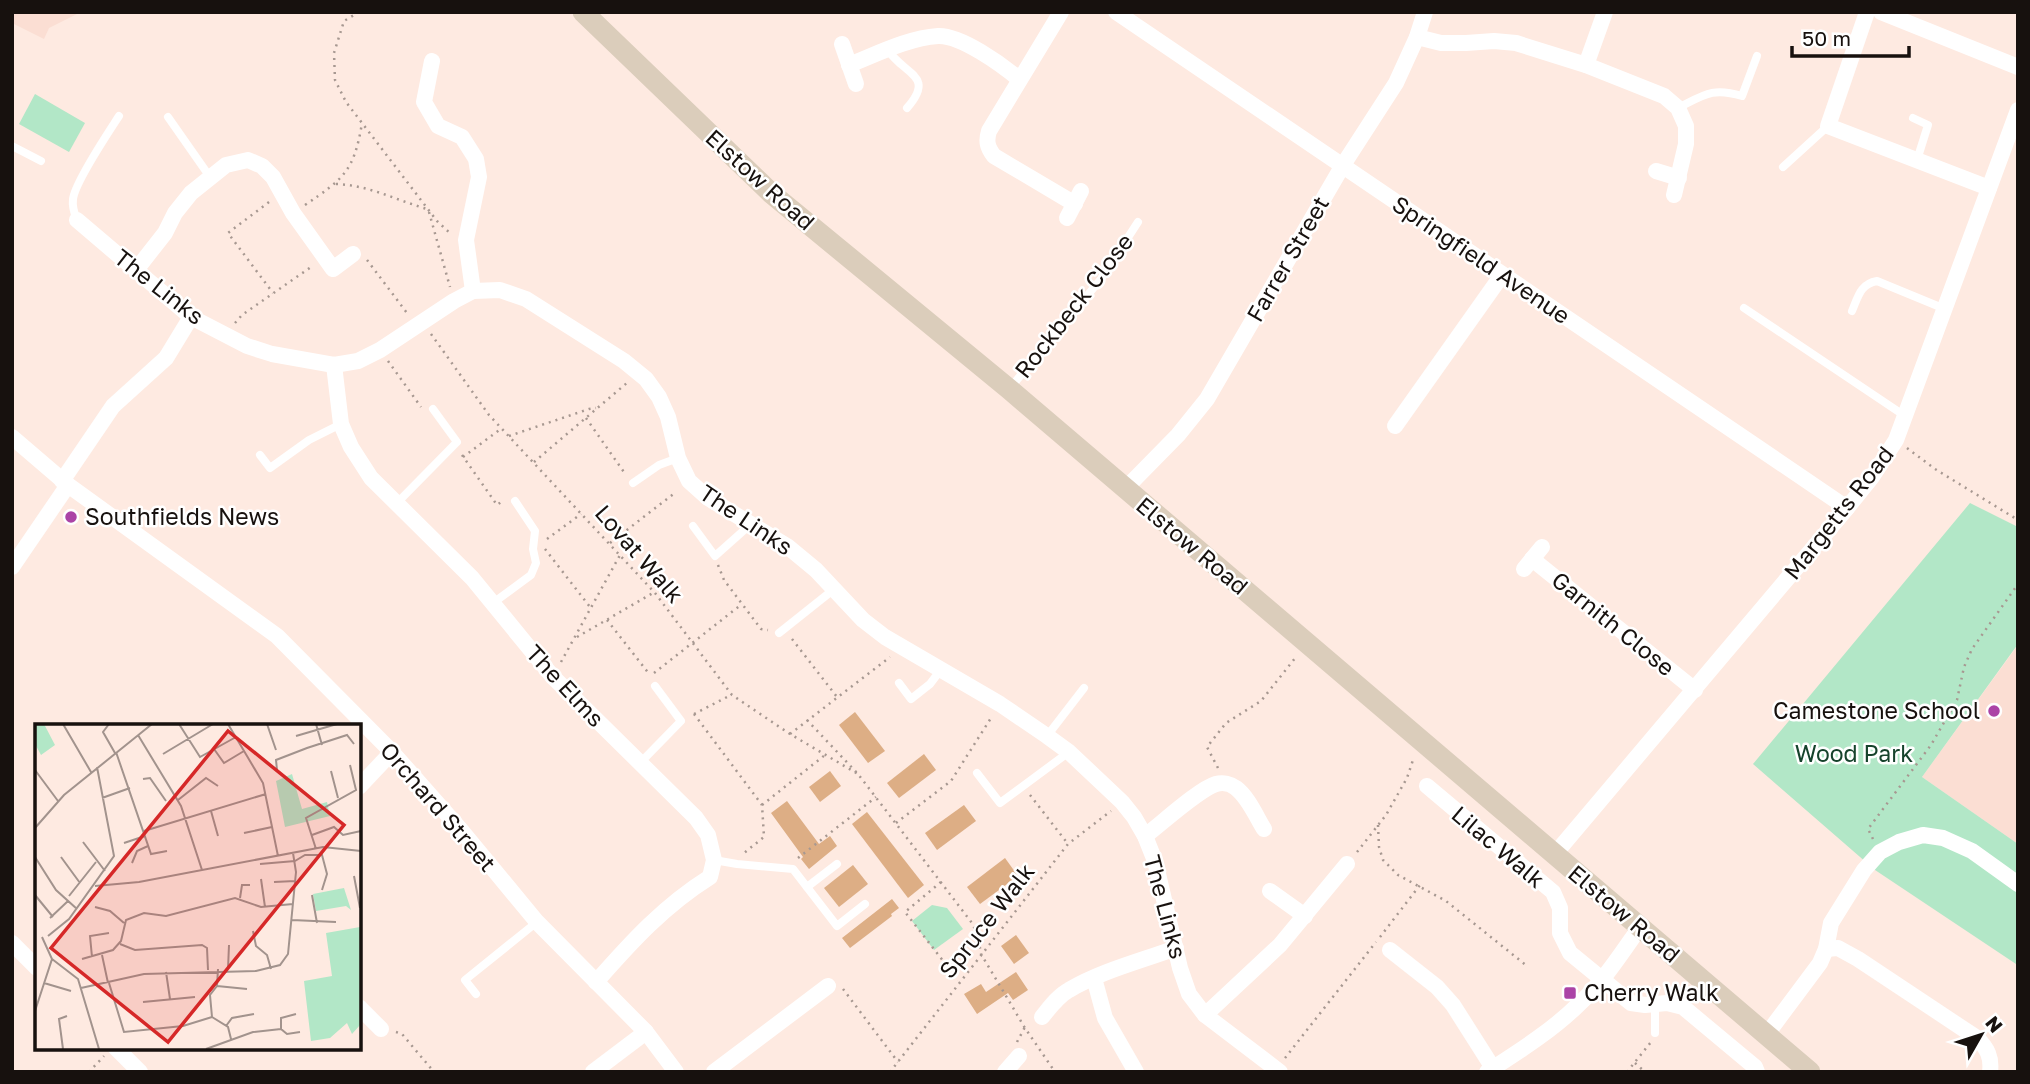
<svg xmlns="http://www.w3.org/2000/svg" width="2030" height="1084" font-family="'Golos Text',sans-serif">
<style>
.built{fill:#fbded3}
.green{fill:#b2e7c7}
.building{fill:#ddae85}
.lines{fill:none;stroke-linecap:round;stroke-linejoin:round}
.path{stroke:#a79891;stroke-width:2.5;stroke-dasharray:2 5;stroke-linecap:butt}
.lane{stroke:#fff;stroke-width:8}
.street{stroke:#fff;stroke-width:16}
.secondary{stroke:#dbcdbb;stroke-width:21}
.poi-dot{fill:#ab43a6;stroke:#fff;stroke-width:2.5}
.labels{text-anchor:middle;stroke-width:5;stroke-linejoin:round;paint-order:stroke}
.street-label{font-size:23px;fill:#17110e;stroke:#fff}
.poi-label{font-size:23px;fill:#17110e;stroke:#fff;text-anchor:start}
.park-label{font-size:23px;fill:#16432c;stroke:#fff}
.inset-road{fill:none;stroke:#a2938d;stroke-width:2}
.view{fill:#d62828;fill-opacity:0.15;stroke:#d62828;stroke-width:3.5}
.inset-edge{fill:none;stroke:#17110e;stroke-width:3.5}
</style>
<rect width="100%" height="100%" fill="#feeae1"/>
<!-- built -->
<g class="built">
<path d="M12 12H81L49 28 44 39 12 23Z"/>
<path d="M2018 645V844L1922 777Z"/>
</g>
<!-- green -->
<g class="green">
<path d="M35 94 85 123 69 152 19 124Z"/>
<path d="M1970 503 2018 527V644L1922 777 2018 844V961L2016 964 1875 870 1753 764Z"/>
<path d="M932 905 947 908 963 929 934 950 912 921Z"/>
</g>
<!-- building -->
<g class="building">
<path d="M855 712 885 751 868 763 839 725Z"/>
<path d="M924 754 936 770 899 798 887 783Z"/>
<path d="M830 771 841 786 820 802 809 787Z"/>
<path d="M787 801 819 844 830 836 837 846 809 869 801 859 803 857 771 813Z"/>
<path d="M964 805 976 821 937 850 925 833Z"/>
<path d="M867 812 924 885 908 898 852 824Z"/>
<path d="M1005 858 1018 876 980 904 967 887Z"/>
<path d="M853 865 868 884 839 907 824 888Z"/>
<path d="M892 899 899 908 891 914 892 916 850 948 842 938Z"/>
<path d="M1016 935 1029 953 1014 964 1001 946Z"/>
<path d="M1016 972 1028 990 1013 1000 1008 993 977 1014 964 994 981 984 986 992Z"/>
</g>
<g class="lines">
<!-- path -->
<g class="path">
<path d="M359 12 344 21 334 53 335 80 346 102 437 221 452 235"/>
<path d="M336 184C368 185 396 200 427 209"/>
<path d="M269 202 228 233 273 293"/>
<path d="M305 205C343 179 354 172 362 123"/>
<path d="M429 212 450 287"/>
<path d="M367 260 407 313"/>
<path d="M235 323 242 315 311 267"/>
<path d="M431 334 489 415 655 593 732 695 790 734 858 774"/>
<path d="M388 361 421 407"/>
<path d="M586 418 626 475"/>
<path d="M509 436 589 409 596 408"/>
<path d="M1907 448 1935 469 2018 520"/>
<path d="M462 455 497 505 504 500"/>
<path d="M463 457 502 428"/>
<path d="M534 462 628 382"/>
<path d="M547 539 581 514"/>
<path d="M610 543 676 492"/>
<path d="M545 549 590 607"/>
<path d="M718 565 724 580 761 629 768 630"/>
<path d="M607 620 650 675"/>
<path d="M577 637 653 593"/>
<path d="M792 639 837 697"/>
<path d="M561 662 620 555"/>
<path d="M654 673 742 604"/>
<path d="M694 714 762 805 764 837 744 853"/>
<path d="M694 714 731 695"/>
<path d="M807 720 858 774 972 923 978 936 981 954 1025 1028 1055 1072"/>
<path d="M790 734 890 657"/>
<path d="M1218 768 1207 747 1226 723 1261 701 1296 657"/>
<path d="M1030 795 1068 844"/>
<path d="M762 805 825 755"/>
<path d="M896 823 951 781 991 718"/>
<path d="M1378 825 1379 847 1383 860 1398 875 1446 901 1527 966"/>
<path d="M1873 839 1868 829 1931 745 1957 700 1964 667 1972 649 2018 584"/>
<path d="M1357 852 1386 815 1407 778 1414 757"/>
<path d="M798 858 876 797"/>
<path d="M941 882 905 912 958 980"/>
<path d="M1380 937 1420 885"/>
<path d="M843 989 898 1062"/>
<path d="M396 1032 402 1034 434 1072"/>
<path d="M1017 1042 1025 1027"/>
<path d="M1285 1058 1376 942"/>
<path d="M1635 1063 1645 1072"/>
<path d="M89 1072 104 1056"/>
<path d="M890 1072 1068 844 1111 811"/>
<path d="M1627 1072 1651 1042"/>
</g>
<!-- lane -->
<g class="lane">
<path d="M888 50C904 75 936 75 907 108"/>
<path d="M1678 108C1704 95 1712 87 1742 96L1757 56"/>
<path d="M168 117 210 177"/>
<path d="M1913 118 1928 125 1917 160"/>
<path d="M12 146 41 161"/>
<path d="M1783 167 1828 126"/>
<path d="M77 220C74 213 72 207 73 199 75 182 108 133 119 116"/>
<path d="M1744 308 1905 416"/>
<path d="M1852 311C1858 297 1860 284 1877 281L1945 309"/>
<path d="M1011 387 1101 279 1138 222"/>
<path d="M260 455 270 468 309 440 341 424"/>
<path d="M633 483 659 465 678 458"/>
<path d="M396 504 457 442 433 409"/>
<path d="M693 526 715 556 751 524"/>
<path d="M493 603 531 575 536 563 533 549 535 531 515 501"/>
<path d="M779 633 833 590"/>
<path d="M899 683 911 699 930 684 942 668"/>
<path d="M1047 736 1084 688"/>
<path d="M640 763 681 721 655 686"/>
<path d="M977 773 1000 803 1069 752"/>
<path d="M714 860 737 864 793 869 837 926 865 904"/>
<path d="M807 887 837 864"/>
<path d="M476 994 465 980 537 922"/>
<path d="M1655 1033V1004"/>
</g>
<!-- street -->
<g class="street">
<path d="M1061 12 989 131C986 141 987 147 994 156L1075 204"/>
<path d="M1116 12 1847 508"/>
<path d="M1867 12 1828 126 1989 188"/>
<path d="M1881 12 2018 67"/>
<path d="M1417 37 1441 43H1466L1494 41 1516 43 1586 65 1664 96 1678 108 1686 126V144L1674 195"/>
<path d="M842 44 856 84"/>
<path d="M432 61 424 102 438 126 462 137 476 159 479 177 466 240 473 291"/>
<path d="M849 65C877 54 908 38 938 36 961 35 1002 65 1019 79"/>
<path d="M1586 65 1605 12"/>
<path d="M1656 171 1679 178"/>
<path d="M1067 218 1081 191"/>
<path d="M77 220 191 317 247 346 272 354 334 365 358 361 380 350 454 301 473 291 500 290 526 299 624 361 646 379 659 397 668 417 678 458 689 481 708 498 787 546 816 570 863 620 885 637 1000 704 1047 736 1069 752 1122 802 1134 817 1145 836 1155 861 1180 968 1189 994 1205 1015 1280 1072"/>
<path d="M136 270 165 233 175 213 191 193 226 165 248 160 262 166 273 177 293 213 333 269 353 254"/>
<path d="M334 365 341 424 351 447 371 478 472 578 553 677 696 818 708 835 714 860 710 877C664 906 632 941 596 982"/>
<path d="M1395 426 1502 275"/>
<path d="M12 437 68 485 277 636 392 752 461 830 537 922 646 1032 676 1072"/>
<path d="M62 481 113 406 166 358 191 317"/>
<path d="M1125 489 1178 435 1207 399 1343 165 1396 83 1417 37 1425 12"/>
<path d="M1532 559 1695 690"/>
<path d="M12 567 68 485"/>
<path d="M1524 569 1542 547"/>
<path d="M1427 786 1553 892 1560 908V933L1570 953 1631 1003 1645 1005 1667 1003 1683 1007 1755 1067 1757 1072"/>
<path d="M359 787 392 752"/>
<path d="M1145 836C1161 824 1199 789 1216 784 1223 782 1231 784 1236 788 1248 797 1256 816 1264 829"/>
<path d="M1554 855 1847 508 1872 477 1896 440 2018 110"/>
<path d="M1270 891 1305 916"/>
<path d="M12 943 37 968"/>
<path d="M1826 949 1838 948 1858 959 1977 1038C1987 1048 1992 1057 1990 1072"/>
<path d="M1390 950 1437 987 1453 1005 1493 1068"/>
<path d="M1094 978 1105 1018 1136 1072"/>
<path d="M359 1007 381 1029"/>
<path d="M1205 1015 1280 945 1347 864"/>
<path d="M1042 1017C1050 1007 1058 996 1069 990 1101 971 1141 961 1176 948"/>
<path d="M1767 1034 1820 963 1826 949 1831 923 1864 870 1880 852 1899 842 1923 835 1943 838 1972 851 2018 884"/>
<path d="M115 1047 140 1072"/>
<path d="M593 1072 646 1032"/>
<path d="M714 1072 828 986"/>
<path d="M1005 1072 1019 1056"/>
<path d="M1487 1072C1518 1052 1553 1030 1579 1004 1603 982 1621 954 1640 927"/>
</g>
<!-- secondary -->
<path class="secondary" d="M583 12 772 194 1009 389 1810 1072"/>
</g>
<!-- markers -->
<g class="poi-dot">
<circle cx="71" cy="517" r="7"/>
<circle cx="1994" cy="711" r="7"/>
<rect x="1563" y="986" width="14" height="14" rx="3.5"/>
</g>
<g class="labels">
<!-- street labels -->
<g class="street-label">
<text transform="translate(760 180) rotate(42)" y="8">Elstow Road</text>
<text transform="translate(1288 259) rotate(-60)" y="8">Farrer Street</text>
<text transform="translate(1481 260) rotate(34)" y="8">Springfield Avenue</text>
<text transform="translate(159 287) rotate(38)" y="8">The Links</text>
<text transform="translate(1074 306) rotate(-52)" y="8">Rockbeck Close</text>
<text transform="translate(1839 513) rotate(-52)" y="8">Margetts Road</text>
<text transform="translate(746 520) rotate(34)" y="8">The Links</text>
<text transform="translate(1192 546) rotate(40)" y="8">Elstow Road</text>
<text transform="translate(639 554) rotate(49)" y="8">Lovat Walk</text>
<text transform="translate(1613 624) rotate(39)" y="8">Garnith Close</text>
<text transform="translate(565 686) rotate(47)" y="8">The Elms</text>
<text transform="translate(438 807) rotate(49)" y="8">Orchard Street</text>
<text transform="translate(1498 847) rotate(40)" y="8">Lilac Walk</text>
<text transform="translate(1165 907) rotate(75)" y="8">The Links</text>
<text transform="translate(1624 914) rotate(40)" y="8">Elstow Road</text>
<text transform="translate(987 921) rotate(-52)" y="8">Spruce Walk</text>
</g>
<!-- poi labels -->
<g class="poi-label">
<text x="85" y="525">Southfields News</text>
<text x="1980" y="719" text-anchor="end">Camestone School</text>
<text x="1584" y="1001">Cherry Walk</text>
</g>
<!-- park labels -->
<g class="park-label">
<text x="1854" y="762">Wood Park</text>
</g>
</g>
<!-- overview -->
<g transform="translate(35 724)">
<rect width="326" height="326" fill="#feeae1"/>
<path d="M0 0H9L20 21 6 31 0 20ZM257 50 267 85 292 78 295 92 250 103 241 57ZM309 164 316 186 311 182 281 187 278 170ZM325 203V301L317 310 312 299 295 314 276 317 269 257 297 252 291 209Z" fill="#b2e7c7"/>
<path class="inset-road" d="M28 0 56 48M74 0 68 8 80 29M144 0 165 33 201 13M193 0 228 59 243 132M232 0 241 26M281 0 287 21M103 11 146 82 167 146M261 12 302 0M179 25 189 39 209 27M81 28 116 130 132 127M128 30 178 0M0 46 23 77M242 46 241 36 272 24 312 11 319 20M296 47 303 74M108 55 115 54 131 77M67 74 95 64M143 76 171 54 183 62M176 87 183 112M0 104 29 71 117 0M109 107 231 70M209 109 237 103M277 111 299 103 308 111 326 107M48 118 70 147M89 119 110 112M281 125 271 94 321 66 315 41M0 133 21 166 42 185M26 133 45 159M260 137 270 131H287L292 150 287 166M97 139 102 127 113 122M225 140 260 137M319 152 325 184M226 155 230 183M239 158 260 157M60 162 104 158 288 123 326 127M0 171 18 193M277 171 282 199M34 172 61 138M205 174 207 161H215M60 183 75 187 89 199M15 194 33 177M257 196 301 198M218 207 221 222 232 231 236 245M13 212 34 195 79 132 62 43M85 220 100 226 167 221 172 224 173 246M67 231 73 259M57 233 55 212 74 209M17 235 43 255 64 325M47 235 78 226 86 217 91 196 109 189 131 192 200 174 226 183 258 180M183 245 182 262 175 271 177 293 193 303 196 315M193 245 194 221M131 248 135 275M9 259 36 267M74 259 89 308 148 302 177 293M182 262 212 265M46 264 109 250 221 247 245 241 253 230 261 148 258 129M108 278 160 273M0 287 17 235 7 213M261 290 246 294V305L252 310 265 308M191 302 197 294 219 290M28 325 24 295 32 292M171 325 218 308 246 305"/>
<path class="view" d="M193 7 309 101 133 318 16 224Z"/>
<rect width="326" height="326" class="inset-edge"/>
</g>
<!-- border -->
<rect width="2030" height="1084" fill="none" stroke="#17110e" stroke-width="28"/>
<!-- north arrow -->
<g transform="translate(1981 1035) rotate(51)" stroke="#ffffff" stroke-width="5" paint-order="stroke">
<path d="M0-5L12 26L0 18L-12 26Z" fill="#17110e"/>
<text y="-10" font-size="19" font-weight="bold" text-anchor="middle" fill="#17110e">N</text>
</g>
<!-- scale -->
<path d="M1792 46v10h117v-10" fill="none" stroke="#17110e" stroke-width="3.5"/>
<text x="1802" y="46" font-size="21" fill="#17110e" stroke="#ffffff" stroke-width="5" paint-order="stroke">50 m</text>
</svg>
